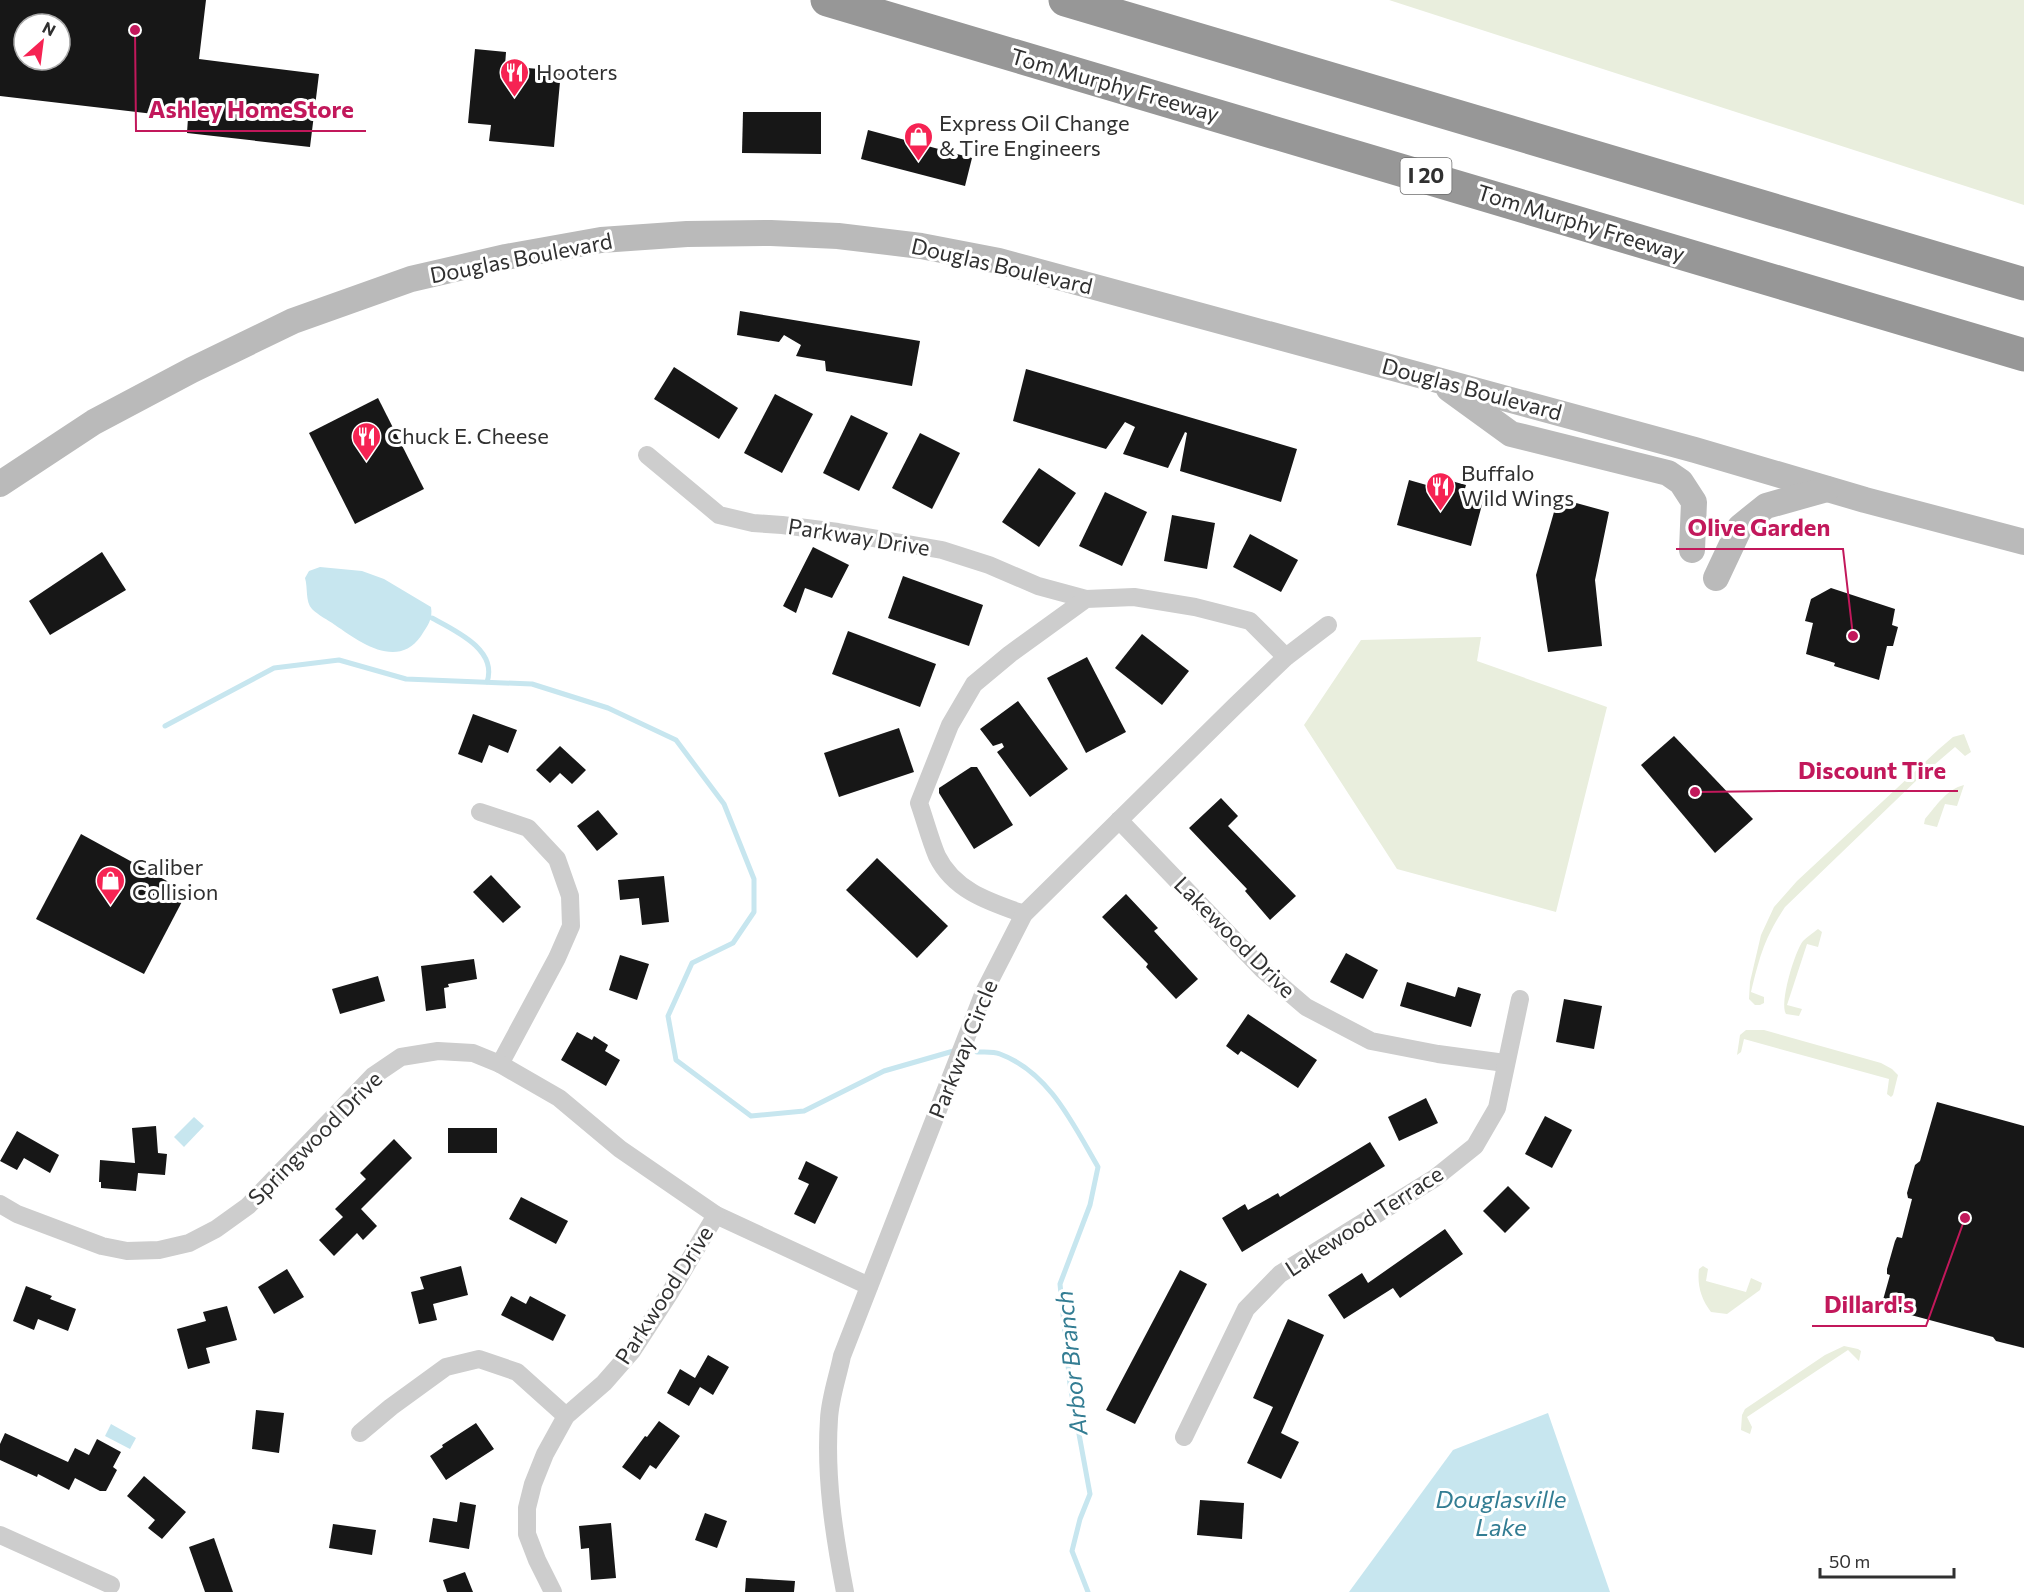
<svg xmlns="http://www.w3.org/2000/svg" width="2024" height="1592" font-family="Commissioner,sans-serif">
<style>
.green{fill:#e9eedd}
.water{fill:#c7e6ef}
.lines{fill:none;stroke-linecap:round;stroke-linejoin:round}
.stream{stroke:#c7e6ef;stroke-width:5}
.building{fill:#171717;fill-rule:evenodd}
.street{stroke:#cdcdcd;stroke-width:18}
.secondary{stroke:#bababa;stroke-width:26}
.highway{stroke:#979797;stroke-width:33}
.labels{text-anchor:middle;stroke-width:6;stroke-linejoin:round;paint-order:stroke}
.shield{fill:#fff;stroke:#6e6e6e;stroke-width:1.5}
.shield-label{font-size:21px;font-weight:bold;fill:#303030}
.poi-label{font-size:22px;fill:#303030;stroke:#fff;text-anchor:start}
.street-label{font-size:22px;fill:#303030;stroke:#fff}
.water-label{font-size:24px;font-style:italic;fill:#337d93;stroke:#fff}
.leader{fill:none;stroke:#c2185b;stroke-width:2}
.callout-dot{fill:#c2185b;stroke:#fff;stroke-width:2}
.callout-label{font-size:24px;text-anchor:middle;font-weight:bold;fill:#c2185b;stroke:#fff;stroke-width:6;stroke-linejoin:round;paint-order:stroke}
</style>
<rect width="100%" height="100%" fill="#fff"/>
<!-- green -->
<g class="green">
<path d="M1389 0H2024V205Z"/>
<path d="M1481 637 1477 661 1607 707 1556 912 1397 869 1304 725 1361 640Z"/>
<path d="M1964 734 1971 752 1965 756 1955 747 1920 777 1785 907C1764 939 1760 956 1751 992L1764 997V1003L1760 1005H1755L1749 999 1750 982 1761 935 1774 907 1797 881 1939 749 1953 737Z"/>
<path d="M1964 785 1957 806 1945 804 1937 827 1924 824 1925 819C1936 806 1947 789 1964 785Z"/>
<path d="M1818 929 1822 932 1818 947 1807 944 1787 1005 1802 1009 1799 1016 1786 1014C1779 1003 1795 951 1803 941 1807 937 1813 933 1818 929Z"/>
<path d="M1746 1030H1764L1881 1063 1892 1069 1898 1075 1893 1095 1891 1097 1887 1094 1889 1079 1744 1039 1741 1052 1737 1055 1740 1035Z"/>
<path d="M1703 1266 1708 1269 1706 1281 1746 1292 1751 1278 1762 1283 1760 1290 1727 1314 1711 1312C1701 1299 1697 1285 1699 1269Z"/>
<path d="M1844 1346 1858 1349 1861 1351 1859 1361 1848 1350 1747 1417 1752 1427 1750 1434 1741 1430 1742 1415 1745 1409 1825 1355Z"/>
</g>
<!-- water -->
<g class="water">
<path d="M320 567 362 571 384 579 431 607C433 619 428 625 421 636 397 670 360 642 335 625 328 620 318 615 312 609 305 602 308 587 305 578L309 571Z"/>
<path d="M194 1117 204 1126 184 1147 174 1137Z"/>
<path d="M1548 1413 1610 1592H1349L1453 1450Z"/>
<path d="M111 1424 136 1438 130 1449 105 1436Z"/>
</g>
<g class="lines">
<!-- stream -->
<g class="stream">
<path d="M432 618C456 631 498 650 487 682"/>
<path d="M165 726 274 668 339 660 406 679 532 684 608 708 676 740 724 804 754 879V912L733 943 692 963 668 1016 676 1060 751 1116 804 1111 884 1071 957 1050"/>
<path d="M977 1052C984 1052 993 1051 1000 1054 1049 1072 1073 1124 1098 1167L1090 1205 1060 1284 1070 1385 1090 1494 1080 1519 1072 1551 1088 1592"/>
</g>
</g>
<!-- building -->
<g class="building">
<path d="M0 0H206L199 59 319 74 310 147 187 133 188 118 0 96ZM24 24H60V60H24Z"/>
<path d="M475 49 506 52 505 66 561 71 554 147 489 141 491 125 468 123Z"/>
<path d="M743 112H821V154L742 153Z"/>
<path d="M868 130 972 158 965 186 861 159Z"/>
<path d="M740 311 920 341 912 386 826 371 825 361 796 356 801 345 784 335 779 342 737 335Z"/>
<path d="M674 367 738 408 719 439 654 399Z"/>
<path d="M1026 369 1297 449 1281 502 1180 471 1187 433 1185 432 1168 468 1123 454 1135 427 1125 422 1106 449 1013 421Z"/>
<path d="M775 394 813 414 782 473 744 453Z"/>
<path d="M378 398 424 489 355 524 309 433Z"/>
<path d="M851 415 888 433 859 491 823 473Z"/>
<path d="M920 433 960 453 932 509 892 488Z"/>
<path d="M1039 468 1076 493 1039 547 1002 522Z"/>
<path d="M1433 476 1466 485 1464 492 1484 497 1471 546 1397 525 1409 480 1430 486Z"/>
<path d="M1105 492 1147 512 1122 566 1079 546Z"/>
<path d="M1558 498 1609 512 1595 580 1602 646 1548 652 1536 575Z"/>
<path d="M1172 515 1215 523 1207 569 1164 561Z"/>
<path d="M1250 534 1298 560 1281 592 1233 567Z"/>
<path d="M813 547 849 565 832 598 805 588 796 613 783 606Z"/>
<path d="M102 552 126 590 50 635 29 601Z"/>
<path d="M903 576 983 605 969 646 888 618Z"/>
<path d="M1831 588 1895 609 1892 625 1898 627 1893 646H1887L1879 680 1834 666 1835 663 1806 654 1813 623 1805 621 1811 599Z"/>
<path d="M848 631 936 664 920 707 832 674Z"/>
<path d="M1142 634 1189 671 1162 705 1115 668Z"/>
<path d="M1087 657 1126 732 1086 753 1047 678Z"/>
<path d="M1018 701 1068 769 1030 797 997 752 1004 747 1002 743 993 746 980 729Z"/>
<path d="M473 714 517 730 508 753 489 745 482 763 458 754Z"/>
<path d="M899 728 914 772 839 797 824 753Z"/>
<path d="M1674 736 1753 819 1715 853 1641 765Z"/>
<path d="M560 746 586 770 572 784 560 773 550 783 536 770Z"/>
<path d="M971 767H977L1013 825 974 849 939 793V788Z"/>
<path d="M1221 798 1238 816 1228 826 1296 896 1270 920 1245 891 1247 889 1189 828Z"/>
<path d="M598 810 618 834 597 851 577 826Z"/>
<path d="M81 834 187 892 144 974 36 919Z"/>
<path d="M877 858 948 926 917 958 846 890Z"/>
<path d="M491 875 521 907 503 923 473 892Z"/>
<path d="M664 876 669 922 642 925 639 898 620 900 618 880Z"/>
<path d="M1126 894 1158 928 1154 931 1198 979 1176 999 1146 967 1148 964 1102 917Z"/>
<path d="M1346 953 1378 970 1363 999 1330 982Z"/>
<path d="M620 955 649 964 637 1000 609 990Z"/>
<path d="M474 959 477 979 448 984 449 987 444 988 446 1008 426 1011 421 966Z"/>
<path d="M378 976 385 1001 340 1014 332 989Z"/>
<path d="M1407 982 1455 997 1458 987 1481 994 1471 1027 1400 1006Z"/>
<path d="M1564 999 1602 1006 1594 1049 1556 1042Z"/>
<path d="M1248 1014 1317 1060 1298 1088 1241 1051 1238 1055 1226 1046Z"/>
<path d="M577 1032 592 1040 594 1036 608 1045 605 1051 620 1060 606 1086 561 1060Z"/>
<path d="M1426 1098 1438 1123 1399 1141 1388 1117Z"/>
<path d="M1937 1102 2024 1126V1348L1996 1341 1993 1337 1881 1307 1890 1275 1887 1274V1269L1895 1241 1897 1237 1902 1238 1912 1199 1908 1198 1907 1193 1915 1165 1920 1161Z"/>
<path d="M1545 1116 1572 1130 1552 1168 1525 1154Z"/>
<path d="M156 1126 158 1153 167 1154 165 1175 138 1173 136 1191 101 1188V1182H99L100 1160 135 1163 132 1128Z"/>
<rect x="448" y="1128" width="49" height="25"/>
<path d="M17 1131 59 1155 50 1173 24 1158 17 1170 0 1161Z"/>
<path d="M394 1139 412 1158 361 1209 377 1226 363 1240 357 1233 334 1256 319 1240 343 1217 335 1209 366 1179 360 1173Z"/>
<path d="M1370 1142 1385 1166 1242 1252 1222 1218 1245 1204 1248 1210 1278 1193 1280 1197Z"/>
<path d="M806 1161 838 1177 815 1224 794 1214 809 1184 798 1179Z"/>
<path d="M1508 1186 1530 1208 1505 1233 1483 1211Z"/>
<path d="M521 1197 568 1221 556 1244 509 1219Z"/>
<path d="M1445 1229 1463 1254 1400 1298 1393 1288 1344 1319 1328 1295 1362 1273 1368 1283Z"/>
<path d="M461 1266 468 1295 433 1304 437 1320 419 1324 411 1292 424 1289 420 1277Z"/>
<path d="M287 1269 304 1297 274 1314 258 1287Z"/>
<path d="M1180 1270 1207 1284 1135 1424 1106 1410Z"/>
<path d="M26 1286 52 1296 50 1299 76 1309 68 1331 38 1319 34 1330 13 1321Z"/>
<path d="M511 1296 526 1304 530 1296 566 1315 553 1341 501 1315Z"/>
<path d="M227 1306 237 1340 206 1348 210 1363 188 1369 177 1329 206 1321 203 1312Z"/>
<path d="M1288 1319 1324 1335 1281 1433 1299 1442 1281 1479 1247 1463 1273 1407 1253 1398Z"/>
<path d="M708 1355 729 1367 713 1395 700 1387 689 1406 667 1393 680 1369 695 1378Z"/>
<path d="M256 1410 284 1413 279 1453 252 1449Z"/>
<path d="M659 1421 680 1436 656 1469 650 1465 640 1480 622 1467 645 1436 647 1437Z"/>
<path d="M476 1423 494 1449 446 1480 430 1456 443 1447 442 1445Z"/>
<path d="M5 1433 68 1462 75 1448 89 1455 97 1439 121 1452 113 1467 117 1470 106 1491H100L75 1478 69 1490 38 1474 37 1477 0 1460V1444Z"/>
<path d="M144 1476 186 1512 162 1539 148 1528 155 1520 127 1496Z"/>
<path d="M1200 1500 1244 1503 1242 1539 1197 1535Z"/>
<path d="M460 1502 476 1505 469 1549 429 1542 433 1518 457 1522Z"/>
<path d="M705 1513 727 1521 717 1548 695 1540Z"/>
<path d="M611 1523 616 1578 591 1580 589 1548 581 1549 579 1526Z"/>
<path d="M333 1524 376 1530 372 1555 329 1548Z"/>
<path d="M214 1538 233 1592H205L189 1547Z"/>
<path d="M465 1572 473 1592H447L443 1580Z"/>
<path d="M746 1578 795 1581 794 1592H745Z"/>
</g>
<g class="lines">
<!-- street -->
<g class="street">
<path d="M647 455 719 515 753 523 782 525 838 532 942 550 989 565 1038 586 1086 599"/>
<path d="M480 812 528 828 557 859 570 896 571 926 557 958 500 1064"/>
<path d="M1119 820 1263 970 1306 1007 1371 1041 1438 1054 1505 1063"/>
<path d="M1024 914C990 902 954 891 937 856 930 839 925 820 919 803L950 725 974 684 1010 654 1086 599 1134 597 1195 607 1250 621 1286 657"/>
<path d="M0 1204 17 1214 102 1246 127 1251 159 1250 189 1243 216 1229 248 1206 373 1076 401 1057 438 1051 473 1053 500 1064 559 1098 620 1149 716 1215 869 1286"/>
<path d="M360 1433 391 1407 446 1367 479 1359 517 1372 566 1416"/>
<path d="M1184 1437 1246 1309 1280 1274 1435 1178 1475 1146 1497 1108 1520 999"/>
<path d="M0 1535 111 1585"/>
<path d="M553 1592 537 1560 527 1534V1508L533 1484 545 1454 566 1416 604 1383 632 1351 671 1291 716 1215"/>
<path d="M845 1592C834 1535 825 1477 829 1419 830 1398 838 1376 842 1356L984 992 1024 914 1235 706 1286 657 1328 625"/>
</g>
<!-- secondary -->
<g class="secondary">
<path d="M1449 389 1511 434 1668 473 1681 482 1694 502 1692 550"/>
<path d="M0 484 94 422 192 370 293 321 411 279 506 257 601 240 687 234 771 233 838 236 921 246 999 261 1695 450 1865 500 2024 542"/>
<path d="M1716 578 1740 527 1766 506 1827 489"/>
</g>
<!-- highway -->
<g class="highway">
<path d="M827 0 2024 355"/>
<path d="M1065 0 2024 284"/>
</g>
</g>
<!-- icons -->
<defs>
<symbol id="restaurant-pin" viewBox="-11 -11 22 30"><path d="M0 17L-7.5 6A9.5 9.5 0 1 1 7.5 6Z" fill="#f62353" stroke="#fff"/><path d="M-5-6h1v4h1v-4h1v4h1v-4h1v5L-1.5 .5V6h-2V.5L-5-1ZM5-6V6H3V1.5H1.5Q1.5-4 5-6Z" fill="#fff"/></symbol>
<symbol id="shop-pin" viewBox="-11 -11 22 30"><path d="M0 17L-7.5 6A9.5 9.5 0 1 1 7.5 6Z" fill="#f62353" stroke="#fff"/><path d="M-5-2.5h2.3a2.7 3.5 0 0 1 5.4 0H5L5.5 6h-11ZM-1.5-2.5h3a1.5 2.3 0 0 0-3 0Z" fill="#fff"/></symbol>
</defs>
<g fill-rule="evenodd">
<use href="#restaurant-pin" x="498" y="56" width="33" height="45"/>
<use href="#shop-pin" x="902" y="120" width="33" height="45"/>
<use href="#restaurant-pin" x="350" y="420" width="33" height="45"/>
<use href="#restaurant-pin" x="1424" y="470" width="33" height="45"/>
<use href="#shop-pin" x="94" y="864" width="33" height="45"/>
</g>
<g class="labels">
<!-- shield labels -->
<rect class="shield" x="1400.5" y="158" width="51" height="36" rx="4.5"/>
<g class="shield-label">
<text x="1426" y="183">I 20</text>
</g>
<!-- poi labels -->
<g class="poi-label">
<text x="536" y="80">Hooters</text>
<text x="939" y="131">Express Oil Change<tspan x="939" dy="25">&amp; Tire Engineers</tspan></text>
<text x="387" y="444">Chuck E. Cheese</text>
<text x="1461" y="481">Buffalo<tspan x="1461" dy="25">Wild Wings</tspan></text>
<text x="132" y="875">Caliber<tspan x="132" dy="25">Collision</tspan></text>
</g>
<!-- street labels -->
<g class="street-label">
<text transform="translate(1115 85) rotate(16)" y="8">Tom Murphy Freeway</text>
<text transform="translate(1581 223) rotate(17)" y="8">Tom Murphy Freeway</text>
<text transform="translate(521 258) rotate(-11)" y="8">Douglas Boulevard</text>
<text transform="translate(1002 266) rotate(13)" y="8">Douglas Boulevard</text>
<text transform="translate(1472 389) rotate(15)" y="8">Douglas Boulevard</text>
<text transform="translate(859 537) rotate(9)" y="8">Parkway Drive</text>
<text transform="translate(1235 937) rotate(45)" y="8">Lakewood Drive</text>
<text transform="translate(963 1049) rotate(-68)" y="8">Parkway Circle</text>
<text transform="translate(315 1138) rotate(-45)" y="8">Springwood Drive</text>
<text transform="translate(1364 1221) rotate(-33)" y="8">Lakewood Terrace</text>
<text transform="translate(664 1295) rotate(-57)" y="8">Parkwood Drive</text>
</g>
<!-- water labels -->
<g class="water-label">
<text transform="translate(1072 1363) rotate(-96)" y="8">Arbor Branch</text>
<text x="1501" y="1508">Douglasville<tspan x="1501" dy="28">Lake</tspan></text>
</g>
</g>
<!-- callouts -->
<path class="leader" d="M135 30L136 131H366M1853 636L1843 549H1676M1695 792L1786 791H1958M1965 1218L1926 1326H1812"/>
<g class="callout-dot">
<circle cx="135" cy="30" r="6"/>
<circle cx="1853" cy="636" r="6"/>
<circle cx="1695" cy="792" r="6"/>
<circle cx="1965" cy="1218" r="6"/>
</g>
<g class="callout-label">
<text x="251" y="118">Ashley HomeStore</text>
<text x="1759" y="536">Olive Garden</text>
<text x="1872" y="779">Discount Tire</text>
<text x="1869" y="1313">Dillard's</text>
</g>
<!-- north arrow -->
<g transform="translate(42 42) rotate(28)"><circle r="28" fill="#ffffff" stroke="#acacac" stroke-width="1.5"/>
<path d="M0-4.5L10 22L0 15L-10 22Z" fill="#f62353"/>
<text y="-9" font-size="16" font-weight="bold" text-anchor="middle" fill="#303030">N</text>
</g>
<!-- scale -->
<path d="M1820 1568v9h134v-9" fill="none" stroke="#303030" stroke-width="3"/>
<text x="1829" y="1568" font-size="18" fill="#303030" stroke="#ffffff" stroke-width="4.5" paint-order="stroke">50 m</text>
</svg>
